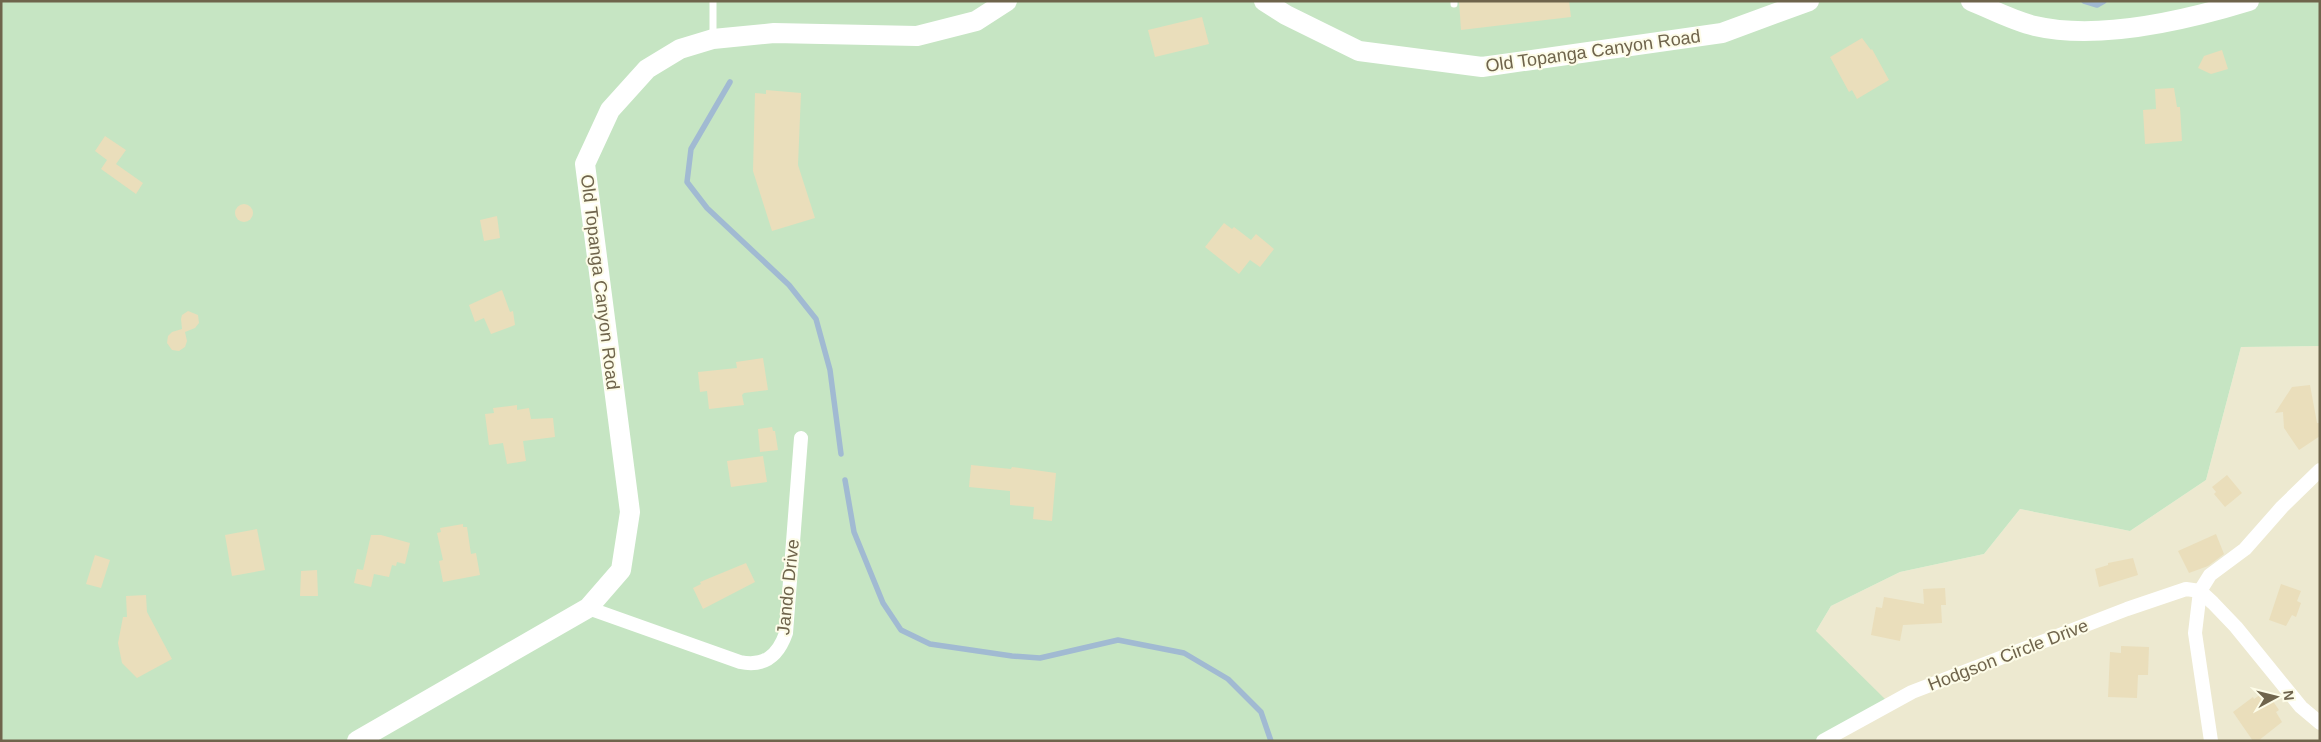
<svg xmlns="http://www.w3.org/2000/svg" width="2321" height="742" font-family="Arial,sans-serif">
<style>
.residential{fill:#ede9d0}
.green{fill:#c6e5c3}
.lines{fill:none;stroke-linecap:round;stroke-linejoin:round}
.stream{stroke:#a1bad2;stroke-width:5.5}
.building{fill:#eadebb}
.lane{stroke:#fff;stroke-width:7}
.street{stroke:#fff;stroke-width:14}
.secondary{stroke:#fff;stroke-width:20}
.labels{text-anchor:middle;stroke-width:4;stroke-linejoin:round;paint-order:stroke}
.street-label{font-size:18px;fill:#6f644c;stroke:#fdfce8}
</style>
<rect width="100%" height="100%" fill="#faf8e3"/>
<!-- residential -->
<path class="residential" d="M2320 346V741H1829L1816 631 1831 606 1900 572 1984 554 2020 509 2130 531 2206 480 2241 347Z"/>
<!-- green -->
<path class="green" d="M1 1H2320V346L2241 347 2206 480 2130 531 2020 509 1984 554 1900 572 1831 606 1816 631 1886 700 1829 741H1Z"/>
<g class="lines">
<!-- stream -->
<g class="stream">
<path d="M2084 1 2097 5 2104 1"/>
<path d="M730 82 691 149 687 182 707 208 789 285 816 319 830 370 841 454"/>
<path d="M845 480 854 532 883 603 901 630 930 644 1012 656 1040 658 1118 640 1184 653 1228 679 1261 712 1271 741"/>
</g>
</g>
<!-- building -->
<g class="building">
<path d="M1459 1H1569L1571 17 1461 30Z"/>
<path d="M1202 17 1209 44 1155 57 1148 30Z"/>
<path d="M1862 38 1871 50 1872 49 1889 80 1857 99 1852 90 1849 92 1830 57Z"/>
<path d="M2222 50 2228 69 2211 74 2198 68 2204 56Z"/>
<path d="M2174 88 2177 107H2180L2182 141 2145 144 2143 110 2156 109 2155 89Z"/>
<path d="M766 90 801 93 798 165 815 218 772 231 753 171 755 93 766 94Z"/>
<path d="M105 136 126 150 116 164 143 183 136 194 101 169 107 160 95 151Z"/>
<circle cx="244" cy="213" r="9"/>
<path d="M497 216 500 238 484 241 480 220Z"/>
<path d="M1224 223 1232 229 1234 227 1251 240 1256 234 1274 249 1260 267 1250 260 1239 274 1205 247Z"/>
<path d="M502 290 510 312 513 311 515 325 491 334 484 318 475 322 469 305Z"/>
<path d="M188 311 198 315 199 323 195 328 185 332 187 341 185 347 179 351 172 350 167 343 168 336 172 332 182 329 181 319 182 315Z"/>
<path d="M763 358 768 390 744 393 742 395 744 405 709 409 707 391 700 392 698 372 737 368 736 362Z"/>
<path d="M2310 385 2317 423H2320V436L2299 450 2284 428 2283 412 2275 413 2292 387Z"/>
<path d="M517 405V410L529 408 531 419 553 418 555 437 523 441 526 461 507 464 503 443 489 445 485 414 494 413 493 408Z"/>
<path d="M772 427 773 431H775L778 450 760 452 758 429Z"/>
<path d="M763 456 767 482 731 487 727 461Z"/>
<path d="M971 465 1011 469 1012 467 1056 473 1052 521 1033 519 1034 507 1010 505V491L969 487Z"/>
<path d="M2227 475 2242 493 2225 507 2214 494 2216 492 2212 487Z"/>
<path d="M463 524V527H467L471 554 476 553 480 575 443 582 439 561 443 560 437 533 441 532 440 528Z"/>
<path d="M257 529 265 570 232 576 225 535Z"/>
<path d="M2216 534 2224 554 2208 566 2189 573 2178 551Z"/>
<path d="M371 535H381L410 543 405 564 397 562 396 566 392 565 389 577 374 574 371 587 354 583 357 569 363 570Z"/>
<path d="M95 555 110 560 101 588 86 584Z"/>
<path d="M2133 558 2138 575 2099 587 2095 569 2108 565V563Z"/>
<path d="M746 563 755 582 703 609 693 588 701 584 700 582Z"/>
<path d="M317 570 318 596H300L301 571Z"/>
<path d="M2281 584 2301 591 2297 601 2301 603 2296 617 2292 615 2286 626 2269 620Z"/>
<path d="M1945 588 1946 605H1941L1942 623 1903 625 1900 641 1871 635 1876 607 1882 608 1884 597 1924 604 1923 589Z"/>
<path d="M146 595 147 612 172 659 137 678 122 663 118 643 123 617H127L126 596Z"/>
<path d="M2121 646 2149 647 2148 675H2138L2137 698 2108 697 2110 652 2121 653Z"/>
<path d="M2266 691 2279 710 2276 712 2282 722 2258 741H2253L2233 712 2253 697 2254 699Z"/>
</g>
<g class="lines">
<!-- lane -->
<g class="lane">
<path d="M1454 1V4"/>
<path d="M713 38V1"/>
</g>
<!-- street -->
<g class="street">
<path d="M588 608 740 662C764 667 778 656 786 633L801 438"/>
<path d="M1823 741 1912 692 2127 609 2186 589 2200 591 2213 603 2236 627 2301 707 2320 723"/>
<path d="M2211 741 2195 633 2200 591 2210 575 2245 549 2282 507 2320 470"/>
</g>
<!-- secondary -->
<g class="secondary">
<path d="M1264 1 1286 15 1359 51 1482 67 1722 33 1809 1"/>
<path d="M1971 1C1991 9 2013 21 2035 26 2099 41 2187 20 2249 1"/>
<path d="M357 741 588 608 621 570 630 512 585 164 610 110 647 69 680 49 713 39 774 33 917 36 976 21 1007 1"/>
</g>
</g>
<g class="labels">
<!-- street labels -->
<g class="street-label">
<text transform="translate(1593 51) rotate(-8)" y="6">Old Topanga Canyon Road</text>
<text transform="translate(600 282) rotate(83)" y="6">Old Topanga Canyon Road</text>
<text transform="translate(788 587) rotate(-84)" y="6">Jando Drive</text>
<text transform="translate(2008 655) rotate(-21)" y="6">Hodgson Circle Drive</text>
</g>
</g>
<!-- border -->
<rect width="2321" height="742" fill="none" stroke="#6f644c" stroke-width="5"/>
<!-- north arrow -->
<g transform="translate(2276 697) rotate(83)" stroke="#fdfce8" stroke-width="4" paint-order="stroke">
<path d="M0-4L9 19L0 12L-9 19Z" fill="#6f644c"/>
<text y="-8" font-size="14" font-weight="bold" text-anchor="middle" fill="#6f644c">N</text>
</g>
</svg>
